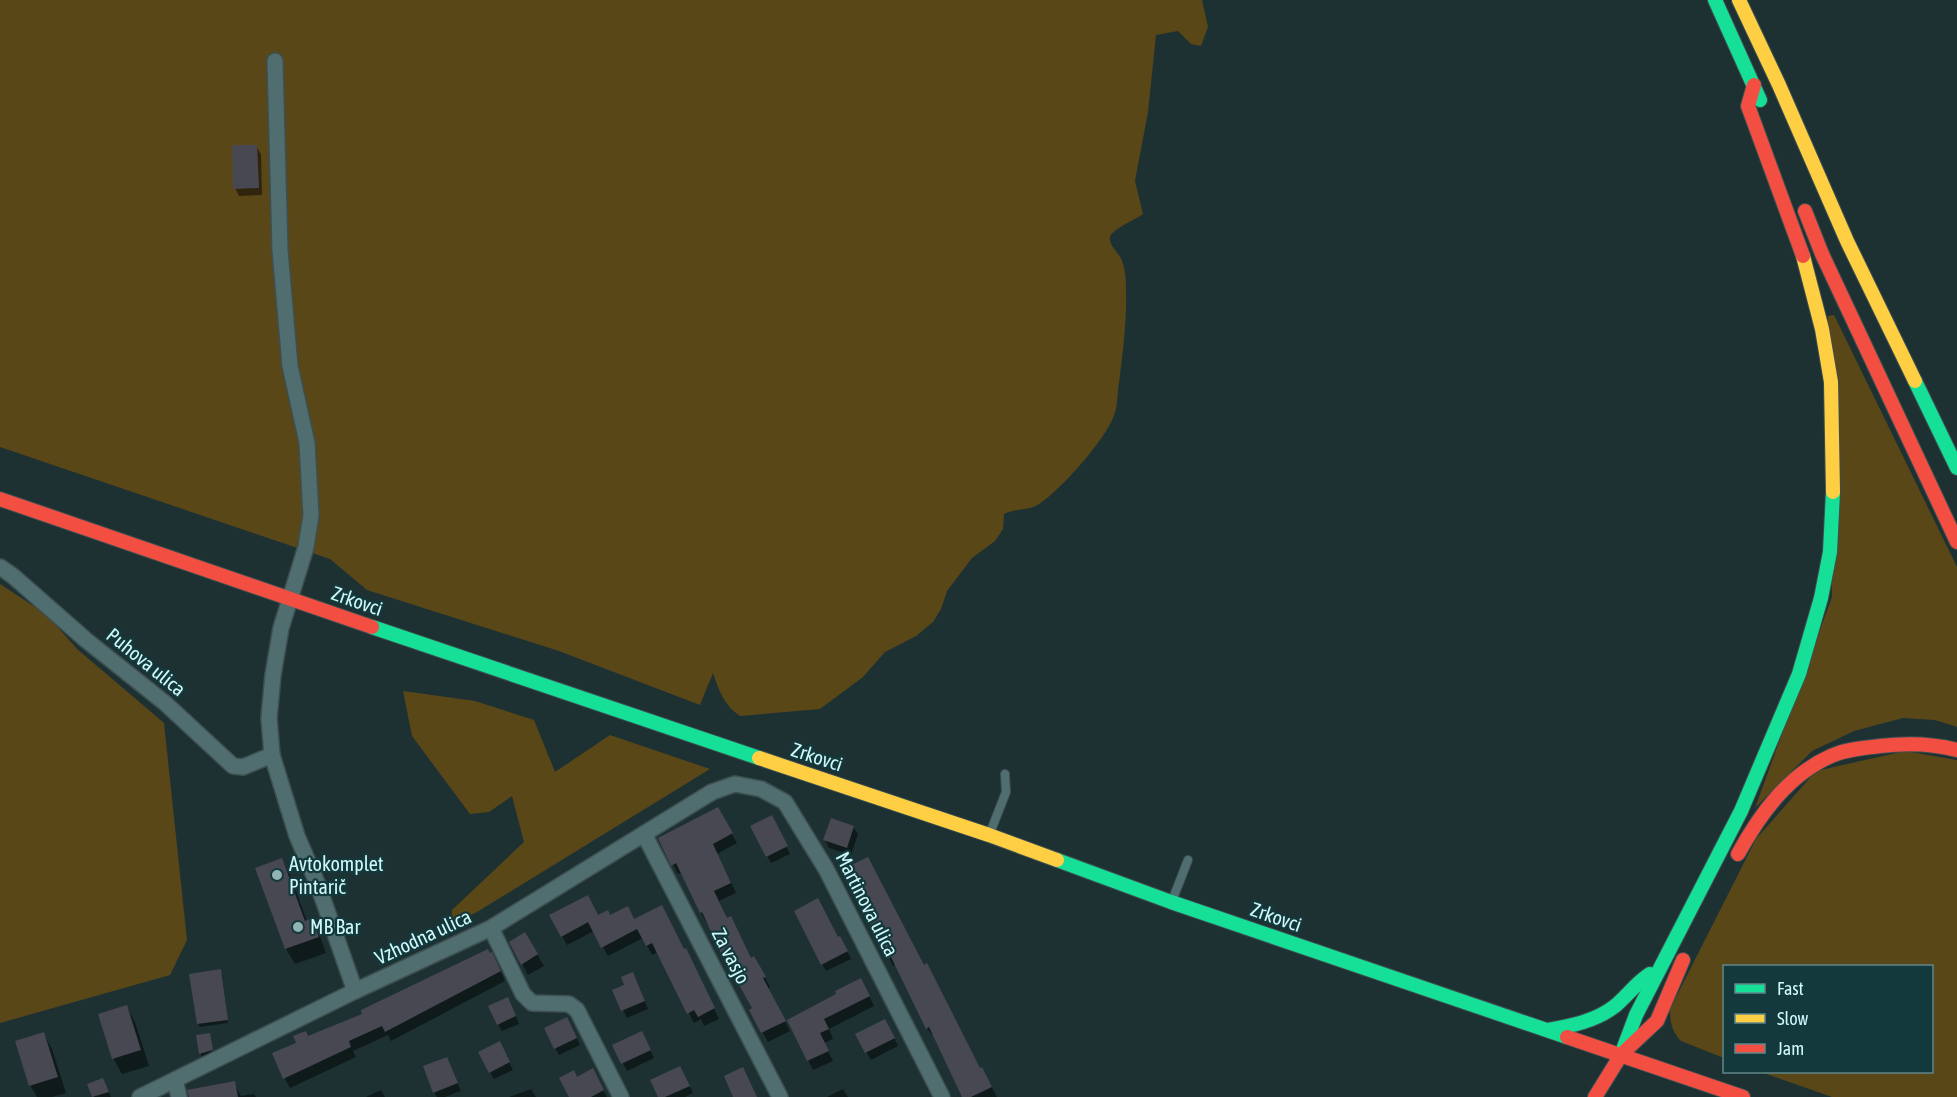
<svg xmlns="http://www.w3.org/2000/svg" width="1957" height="1097" font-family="'Asap Condensed',sans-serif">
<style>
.green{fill:#5a4718}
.shadow{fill:#0007}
.building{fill:#484853}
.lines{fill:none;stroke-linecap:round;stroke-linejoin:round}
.lane-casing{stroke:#3d4f50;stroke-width:10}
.street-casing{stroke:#3d4f50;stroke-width:18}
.fast-casing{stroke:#3d4f50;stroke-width:16}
.slow-casing{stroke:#3d4f50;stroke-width:16}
.jam-casing{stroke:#3d4f50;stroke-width:16}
.lane{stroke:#506d6f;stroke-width:8}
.street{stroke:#506d6f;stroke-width:15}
.fast{stroke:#16e098;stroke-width:14}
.slow{stroke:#ffcf43;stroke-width:14}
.jam{stroke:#f24e42;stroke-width:14}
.poi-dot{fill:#91b3b6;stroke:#14393c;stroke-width:2}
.labels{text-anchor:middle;stroke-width:4.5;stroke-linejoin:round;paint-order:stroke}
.street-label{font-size:20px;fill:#d0f9fc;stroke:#14393c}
.poi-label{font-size:20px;fill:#d0f9fc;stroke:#14393c;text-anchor:start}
</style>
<rect width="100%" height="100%" fill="#1d3133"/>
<!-- green -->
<g class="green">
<path d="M0 0H1202L1208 27 1201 46 1191 44 1178 31 1156 35 1148 112 1135 181 1143 214C1135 220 1112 229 1110 237 1108 245 1120 254 1122 261 1125 268 1126 280 1126 288 1127 320 1123 351 1119 383 1117 393 1118 405 1114 415 1107 438 1060 491 1039 504 1029 511 1015 508 1004 514L1003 529 995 541 972 558 947 591 941 609 933 622 916 636 885 652 863 677 820 709 740 716C724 705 719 691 713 673L700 705 559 651 367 590 330 559 0 447Z"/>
<path d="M1834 315 1957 567V727L1935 720 1903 718 1854 731 1812 751 1755 808 1832 597 1828 316Z"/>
<path d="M0 584 47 615 77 649 164 723 187 940 170 975 0 1023Z"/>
<path d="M403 691 475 701 534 720 555 772 610 735 710 769 477 912 452 923V910L524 842 512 796 489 812 470 814 412 736Z"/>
<path d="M1905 751 1957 760V1097H1832L1761 1072H1932V966H1724V1058L1681 1041C1672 1032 1670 1022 1670 1009L1756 839 1816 771Z"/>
</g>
<!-- shadow -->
<g class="shadow">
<path d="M256 146 261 154 262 195 239 196 235 188Z"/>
<path d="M718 809 737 843 717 854 736 893 719 901 727 919 751 960 754 958 770 987 768 988 790 1031 768 1042 751 1010 754 1009 708 922H706L701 913 682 873 678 874 673 865Z"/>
<path d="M776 824 790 854 771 863 767 856Z"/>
<path d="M853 827 858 834 851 855 829 848 825 840Z"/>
<path d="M281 860 290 875 307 921 311 920 320 936 326 953 295 964 286 949 257 869Z"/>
<path d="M845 870 980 1070 982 1069 997 1097H964L934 1034 932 1035 927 1028 896 964 893 966Z"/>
<path d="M610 916 635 921 684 951 691 960 719 1019 704 1026 701 1019 694 1023 658 952 652 955 643 938 608 956 594 931 567 945 562 936 598 917Z"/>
<path d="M525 934 544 966 528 975 511 943Z"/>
<path d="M838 939 844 945 851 959 826 971 822 964Z"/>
<path d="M497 963 505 981 391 1041 388 1035 353 1051 356 1057 290 1088 285 1079 274 1054 308 1038Z"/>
<path d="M222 974 228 1023 200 1027 198 1024Z"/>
<path d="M637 981 648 1009 627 1018 614 991Z"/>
<path d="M866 989 874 1006 829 1029 833 1039 824 1043 833 1061 813 1070 789 1021 838 995Z"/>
<path d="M126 1006 135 1022 149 1066 122 1074 113 1058Z"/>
<path d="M511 1006 519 1024 502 1031 498 1024Z"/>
<path d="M571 1026 580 1045 559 1055 555 1048Z"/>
<path d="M889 1028 898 1046 871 1060 857 1035Z"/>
<path d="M43 1033 52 1049 66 1093 52 1097H37L30 1085Z"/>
<path d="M209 1035 213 1053 202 1056 200 1053Z"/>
<path d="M645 1040 654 1058 627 1071 614 1046Z"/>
<path d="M503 1050 513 1070 494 1079 490 1072Z"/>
<path d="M447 1059 461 1091 445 1097H437L434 1092Z"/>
<path d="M592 1071 607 1097H571L577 1079Z"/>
<path d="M684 1075 693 1093 685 1097H659Z"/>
<path d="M234 1083 241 1096 254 1094 256 1097H203Z"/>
<path d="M89 1085 107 1087 111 1097H94Z"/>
<path d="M531 1089 536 1097H509Z"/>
<path d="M843 1089 848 1097H827Z"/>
<path d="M381 1090 385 1097H366Z"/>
</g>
<!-- building -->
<g class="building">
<path d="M232 145H257L259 188 233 189Z"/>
<path d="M718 807 733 833 713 844 731 883 714 891 727 918 731 916 751 958 754 956 766 977 763 978 786 1021 761 1033 749 1010 752 1008 721 953 702 912 700 913 676 863 671 866 658 838Z"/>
<path d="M772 815 788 846 766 857 750 826Z"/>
<path d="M831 818 854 826 847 848 823 840Z"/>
<path d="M868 857 924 965 927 963 980 1068 982 1067 992 1087 971 1097H962L929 1027 926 1029 891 957 888 959 843 869Z"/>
<path d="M282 858 305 921 312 918 319 937 285 949 255 868Z"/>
<path d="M588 895 598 915 608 910 610 915 628 906 634 919 662 905 684 949 686 948 715 1008 698 1017 694 1010 687 1014 652 943 646 946 637 929 601 948 588 922 561 937 549 915Z"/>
<path d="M818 898 838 937 840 936 848 951 821 965 794 911Z"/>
<path d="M525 932 538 954 521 965 509 942Z"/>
<path d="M488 949 490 953 492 952 501 971 385 1032 382 1026 349 1041 351 1047 283 1079 272 1053 296 1043 293 1036 306 1031 308 1036 362 1014 361 1010Z"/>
<path d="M221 969 228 1020 197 1024 189 974Z"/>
<path d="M633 972 645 1001 621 1011 612 990 624 985 621 977Z"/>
<path d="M861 978 870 996 824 1019 829 1029 820 1033 829 1051 807 1061 787 1020 836 994 835 991Z"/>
<path d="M508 997 516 1016 497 1025 488 1006Z"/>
<path d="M127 1005 141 1050 112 1059 98 1014Z"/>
<path d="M567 1017 577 1038 554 1049 544 1028Z"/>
<path d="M885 1019 895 1038 865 1053 855 1034Z"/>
<path d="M642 1031 651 1050 621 1064 612 1045Z"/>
<path d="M44 1032 58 1077 29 1086 15 1041Z"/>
<path d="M210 1033 213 1050 199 1054 196 1035Z"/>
<path d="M500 1041 510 1062 489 1073 478 1052Z"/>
<path d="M447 1057 458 1083 433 1093 423 1066Z"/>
<path d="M680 1066 690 1086 665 1097H658L650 1080Z"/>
<path d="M743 1067 757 1097H733L724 1076Z"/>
<path d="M593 1068 604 1090 591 1097H569L559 1078 574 1070 577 1077Z"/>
<path d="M103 1078 109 1092 92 1097 87 1084Z"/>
<path d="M235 1081 238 1097H189L187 1090Z"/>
</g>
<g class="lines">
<defs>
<g id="lane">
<path d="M990 833 1006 792 1005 774"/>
<path d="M1172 901 1188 860"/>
</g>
<g id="street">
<path d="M275 61 280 250 290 366 307 443 311 515 306 547 281 628 273 675 269 718 272 755 297 836 318 885 355 991"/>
<path d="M0 567 13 576 86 640 165 703 233 766 243 767 272 755"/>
<path d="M644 834 780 1097"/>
<path d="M491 928 523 994 532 1003 569 1004 577 1010 621 1097"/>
<path d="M175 1080 179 1097"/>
<path d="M140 1097 355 991 491 928 712 792 735 784 761 789 785 802 826 869 942 1097"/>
</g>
<g id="fast">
<path d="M1715 0 1760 100"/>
<path d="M1915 381 1957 468"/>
<path d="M372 627 759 758"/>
<path d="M1057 860 1171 902 1567 1037"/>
<path d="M1548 1030C1571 1026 1596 1021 1615 1006 1627 996 1636 983 1650 974"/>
<path d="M1621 1055 1636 1015 1741 811 1799 674 1821 598 1830 552 1833 492"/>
</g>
<g id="slow">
<path d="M1739 0 1779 85 1847 241 1915 381"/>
<path d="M1803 256 1822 329 1831 382 1833 492"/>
<path d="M759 758 989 835 1057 860"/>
</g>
<g id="jam">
<path d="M1754 85 1748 106 1803 256"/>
<path d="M1805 211 1822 254 1957 542"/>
<path d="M0 499 372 627"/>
<path d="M1738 854C1760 814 1788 775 1831 756 1846 749 1864 748 1880 746 1906 743 1931 743 1957 750"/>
<path d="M1567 1037 1743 1097"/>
<path d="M1626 1050 1657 1021 1683 960"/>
<path d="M1595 1097 1621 1055"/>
</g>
</defs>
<!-- lane casing -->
<use href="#lane" class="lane-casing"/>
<!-- street casing -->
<use href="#street" class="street-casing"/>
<!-- fast casing -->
<use href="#fast" class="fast-casing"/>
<!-- slow casing -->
<use href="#slow" class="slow-casing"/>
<!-- jam casing -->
<use href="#jam" class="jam-casing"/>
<!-- lane -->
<use href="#lane" class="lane"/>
<!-- street -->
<use href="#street" class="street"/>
<!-- fast -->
<use href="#fast" class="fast"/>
<!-- slow -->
<use href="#slow" class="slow"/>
<!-- jam -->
<use href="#jam" class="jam"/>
</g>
<!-- markers -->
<g class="poi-dot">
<circle cx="277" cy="875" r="6"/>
<circle cx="298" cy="927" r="6"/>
</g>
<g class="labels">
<!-- street labels -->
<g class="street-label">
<text transform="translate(357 601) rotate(19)" y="7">Zrkovci</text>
<text transform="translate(146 662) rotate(39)" y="7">Puhova ulica</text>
<text transform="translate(817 757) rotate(18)" y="7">Zrkovci</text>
<text transform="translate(867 904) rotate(63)" y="7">Martinova ulica</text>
<text transform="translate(1276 917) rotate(19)" y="7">Zrkovci</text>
<text transform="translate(423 937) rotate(-25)" y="7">Vzhodna ulica</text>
<text transform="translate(731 956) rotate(63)" y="7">Za vasjo</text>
</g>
<!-- poi labels -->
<g class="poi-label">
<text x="289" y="871">Avtokomplet<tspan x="289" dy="23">Pintarič</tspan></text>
<text x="310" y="934">MB Bar</text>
</g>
</g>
<!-- legend -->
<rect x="1723" y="965" width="210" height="108" fill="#14393c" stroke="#5f8689" stroke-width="1.5"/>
<rect x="1735" y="984" width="30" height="9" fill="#16e098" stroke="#5f8689" stroke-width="1.5"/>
<text x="1777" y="995" font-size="18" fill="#d0f9fc">Fast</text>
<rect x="1735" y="1014" width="30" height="9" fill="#ffcf43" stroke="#5f8689" stroke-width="1.5"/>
<text x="1777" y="1025" font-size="18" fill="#d0f9fc">Slow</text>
<rect x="1735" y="1044" width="30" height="9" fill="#f24e42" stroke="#5f8689" stroke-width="1.5"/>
<text x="1777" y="1055" font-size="18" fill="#d0f9fc">Jam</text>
</svg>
